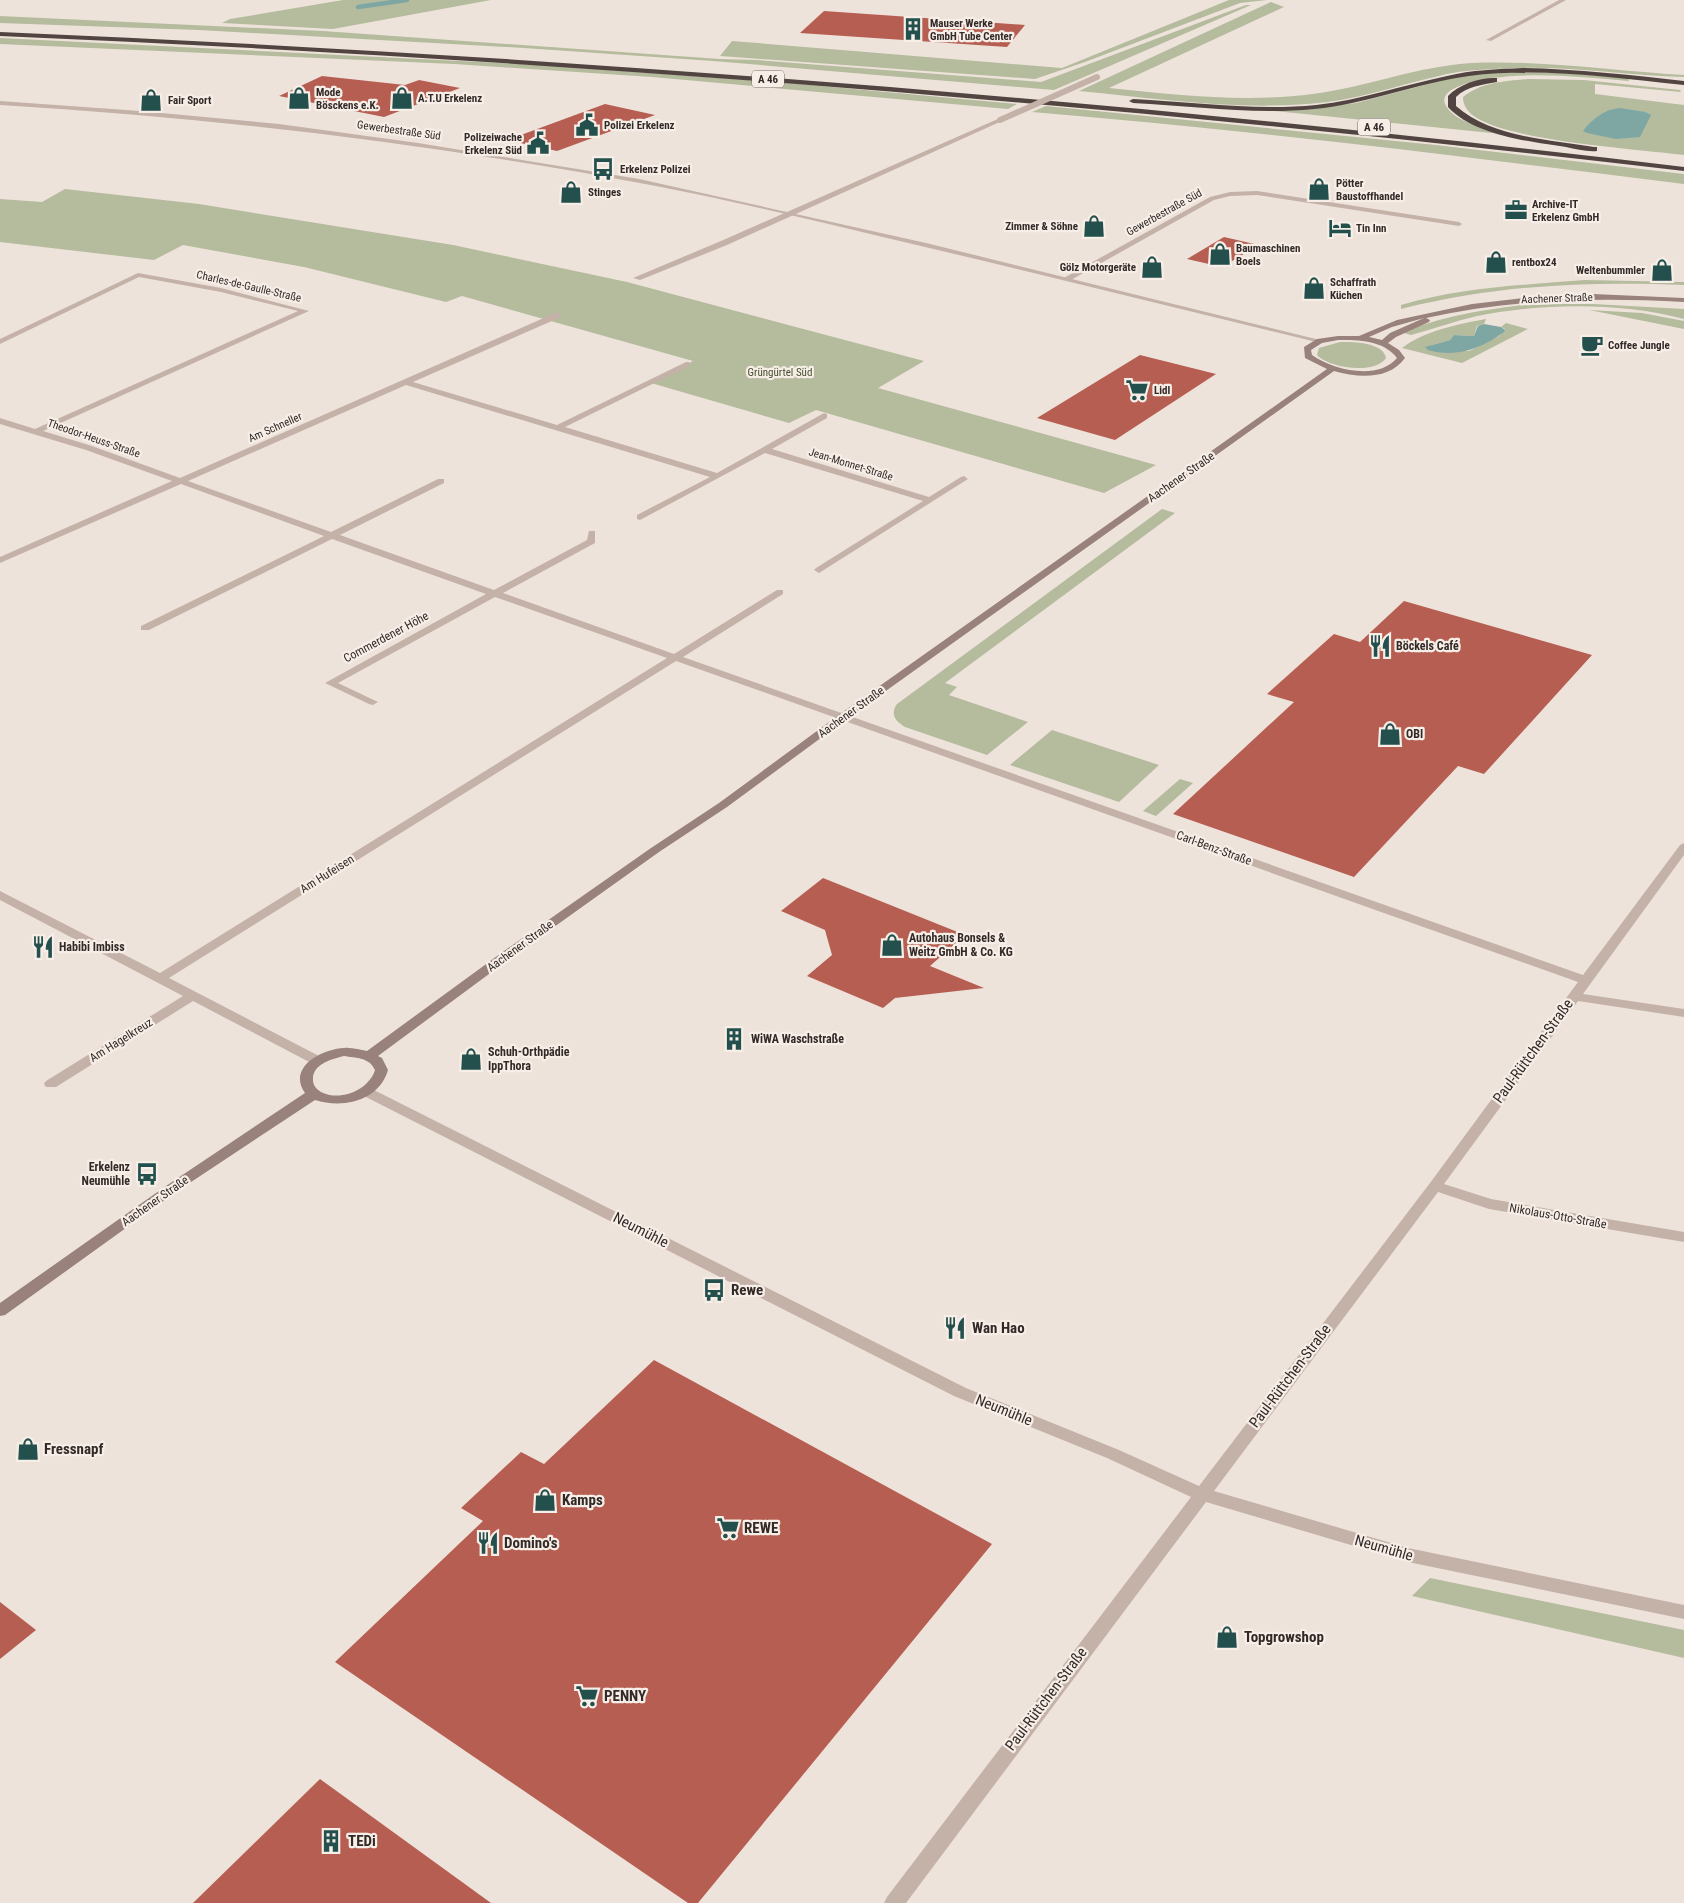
<svg xmlns="http://www.w3.org/2000/svg" width="1684" height="1903" font-family="'Roboto Condensed',sans-serif">
<style>
.green{fill:#b5bb9d}
.water{fill:#7ea7a4}
.lines{fill:none;stroke-linecap:round;stroke-linejoin:round}
.stream{stroke:#7ea7a4;stroke-width:4.5}
.building{fill:#b65e51}
.minor{fill:#c4b2a9;fill-rule:evenodd}
.tertiary{fill:#c4b2a9;fill-rule:evenodd}
.secondary{fill:#98827b;fill-rule:evenodd}
.motorway{fill:#524440;fill-rule:evenodd}
.minor-bridge{stroke:#c4b2a9;stroke-width:6}
.labels{text-anchor:middle;stroke-width:4.5;stroke-linejoin:round;paint-order:stroke}
.far-poi-label{font-size:11px;font-weight:bold;fill:#332a28;stroke:#f6eee7;text-anchor:start}
.shield{fill:#f6eee7;stroke:#6e6561;stroke-width:1}
.shield-label{font-size:11px;font-weight:bold;fill:#332a28}
.far-street-label{font-size:11px;fill:#332a28;stroke:#f6eee7}
.far-park-label{font-size:11px;fill:#464e2f;stroke:#f6eee7}
.street-label{font-size:12px;fill:#332a28;stroke:#f6eee7}
.poi-label{font-size:12px;font-weight:bold;fill:#332a28;stroke:#f6eee7;text-anchor:start}
.near-street-label{font-size:15px;fill:#332a28;stroke:#f6eee7}
.near-poi-label{font-size:15px;font-weight:bold;fill:#332a28;stroke:#f6eee7;text-anchor:start}
</style>
<rect width="100%" height="100%" fill="#eee3db"/>
<!-- green -->
<g class="green">
<path d="M343 0H491L333 29 222 23 230 19Z"/>
<path d="M1229 0H1267L1240 3 1085 62 1035 79 720 56 732 41 1062 68Z"/>
<path d="M1271 2 1284 7 1109 88C1176 95 1246 103 1313 94 1367 87 1418 66 1472 63 1543 60 1614 71 1684 75V77C1621 75 1558 64 1495 69 1476 70 1457 71 1439 76 1402 84 1366 97 1328 102 1246 112 1161 99 1079 91Z"/>
<path d="M1246 5H1251L1054 90 713 61 524 48 199 30 0 23V16L323 31 720 59 756 60 1041 82Z"/>
<path d="M0 38 541 65 788 83 1017 104 1008 109 652 77 454 64 0 44Z"/>
<path d="M1500 72 1563 73 1628 78 1629 81C1584 77 1537 72 1492 78 1480 80 1435 87 1446 106 1450 113 1459 119 1467 122 1481 128 1496 131 1511 135L1264 110 1316 108 1356 103 1455 77Z"/>
<path d="M1528 79 1584 80 1680 90 1681 92 1595 84V94L1684 105V155C1638 149 1503 141 1471 114 1466 109 1463 104 1463 97 1481 82 1505 81 1528 79Z"/>
<path d="M1046 106 1436 145 1684 174V184C1467 157 1250 130 1032 112Z"/>
<path d="M65 189 199 204 453 245 627 282 924 361 878 388 1156 465 1104 493 816 410 789 423 651 383 693 361 462 296 446 302 304 267 183 245 154 260 0 242V199L42 202Z"/>
<path d="M1585 280 1684 282V285C1587 281 1497 285 1401 309V305C1461 287 1523 285 1585 280Z"/>
<path d="M1534 304H1593L1684 309V319C1620 302 1542 303 1477 316 1455 321 1433 329 1411 335L1404 333C1437 316 1496 308 1534 304Z"/>
<path d="M1589 310 1642 313 1684 321V329Z"/>
<path d="M1486 319 1484 324 1477 326 1474 336 1454 335 1450 340 1432 345 1469 351 1499 336 1505 329 1501 327 1506 323 1528 329 1462 363 1402 348C1424 331 1458 324 1486 319Z"/>
<path d="M1340 342C1353 342 1383 342 1386 358 1375 375 1329 368 1317 355L1319 348Z"/>
<path d="M1162 509 1175 513 945 683 957 687 949 695 1028 722 987 755 905 727C895 721 890 714 897 704Z"/>
<path d="M1052 730 1159 765 1119 802 1010 765Z"/>
<path d="M1180 779 1193 783 1156 816 1143 811Z"/>
<path d="M1430 1578 1684 1630V1658L1412 1596Z"/>
</g>
<!-- water -->
<g class="water">
<path d="M1620 108 1645 112 1651 115 1640 137 1616 139 1587 133 1583 131C1592 119 1605 109 1620 108Z"/>
<path d="M1484 324 1501 327 1505 330 1504 332C1481 349 1455 358 1428 350L1425 347 1450 340 1454 335 1474 336 1478 326Z"/>
</g>
<g class="lines">
<!-- stream -->
<path class="stream" d="M358 7 407 0"/>
</g>
<!-- building -->
<g class="building">
<path d="M824 11 1025 25 1007 47 800 33Z"/>
<path d="M322 76 405 85 419 80 460 88 384 117 279 96Z"/>
<path d="M605 104 655 115 557 151 507 140Z"/>
<path d="M1224 237 1259 245 1222 267 1187 259Z"/>
<path d="M1140 355 1216 374 1115 440 1037 418Z"/>
<path d="M1404 601 1592 655 1484 774 1458 766 1354 877 1173 814 1294 702 1267 694 1334 634 1360 642Z"/>
<path d="M823 878 965 935 930 966 984 988 895 998 883 1008 807 976 832 955 825 930 781 911Z"/>
<path d="M654 1360 992 1544 698 1903H688L335 1662 483 1521 461 1508 521 1452 544 1464Z"/>
<path d="M0 1602 36 1630 0 1659Z"/>
<path d="M320 1779 491 1903H193Z"/>
</g>
<g class="lines">
<!-- minor -->
<g class="minor">
<path d="M1559 0H1566L1491 41 1486 40Z"/>
<path d="M1000 118 1002 121 727 245 640 280 633 278 721 241Z"/>
<path d="M1257 191 1459 222 1462 224 1459 226 1257 195 1230 196 1214 200 1069 281 1062 279 1210 197 1230 192Z"/>
<path d="M138 273 221 288 309 311 43 431 92 446 180 478 555 313H561V317L413 382 557 425 686 362H689V366L565 427 717 473 824 413 827 414V418L772 449 929 497 961 477 964 476 968 479 819 573 814 570 816 568 923 501 765 453 640 520 637 519V515L710 477 406 385 188 481 331 532 438 479H444V483L340 535 494 590 587 540 589 531H595V543L503 593 674 654 777 590H783V594L683 657 1583 975 1680 845 1684 843V855L1583 994 1684 1009V1017L1578 1001 1444 1184 1491 1199 1684 1232V1242L1489 1209 1438 1192 1214 1491 1408 1548 1684 1605V1619L1408 1562 1206 1502 906 1903H884L887 1897 1191 1497 1107 1458 954 1396 362 1095 360 1092 362 1089H372L966 1388 1119 1450 1199 1486 1430 1183 1578 982 676 661 169 978 323 1058 325 1061 323 1064H313L193 1001 56 1087H46L44 1084 46 1081 183 996 0 900V891L160 973 667 658 495 597 338 683 378 702 373 705 369 704 325 683 486 594 332 539 149 630H141V626L324 536 181 484 0 563V557L172 481 86 450 0 424V418L35 429 298 311 221 292 139 277 0 344V339Z"/>
</g>
<!-- tertiary -->
<path class="tertiary" d="M0 101 140 111 279 124 418 143 639 179 926 243 1324 341 1320 343C1176 308 1032 272 887 238 810 220 734 201 656 186 439 145 220 118 0 105Z"/>
<!-- secondary -->
<path class="secondary" d="M1593 294 1684 298V302C1597 297 1511 299 1426 318L1430 320 1429 322 1396 337 1388 343 1399 350 1405 358C1389 380 1359 378 1334 371L848 718 727 807 659 852 512 957 378 1056 382 1058 388 1070C379 1101 343 1109 315 1100L176 1192 5 1315 0 1316V1303L166 1186 305 1093C287 1068 321 1049 344 1048 351 1047 360 1050 367 1051L504 951 651 848 719 803 840 714 1327 369 1305 358 1304 347 1317 339 1338 336H1359L1397 320 1472 304 1532 297ZM1424 318 1390 333 1382 340 1369 337 1392 327ZM1338 340C1359 340 1383 340 1397 358 1378 381 1333 370 1312 355L1311 350 1322 343ZM344 1056C356 1058 369 1057 375 1070 369 1090 340 1102 321 1092 316 1089 313 1085 313 1080 312 1064 332 1059 344 1056Z"/>
<!-- motorway -->
<g class="motorway">
<path d="M0 32C563 56 1125 100 1684 167V171C1125 105 563 60 0 36Z"/>
<path d="M1523 68C1577 69 1630 75 1684 81V85C1613 78 1541 67 1469 76 1417 83 1367 104 1314 109 1254 115 1193 106 1133 103L1129 101 1133 99C1193 102 1256 111 1316 105 1361 100 1403 85 1447 76 1472 70 1497 69 1523 68Z"/>
<path d="M1497 78V82C1482 85 1467 86 1456 97V106C1491 137 1549 140 1594 147H1597V151C1587 152 1576 149 1566 147 1531 142 1473 135 1448 107V96C1459 84 1481 77 1497 78Z"/>
</g>
<!-- minor-bridge -->
<path class="minor-bridge" d="M1000 120 1097 77"/>
</g>
<!-- icons -->
<defs>
<symbol id="building-bare" viewBox="-9 -9 18 18"><path d="M-4-6H4V6H1V3H-1V6H-4ZM-2.5-4.3h1.7v1.8h-1.7ZM.8-4.3h1.7v1.8H.8ZM-2.5-1h1.7V.8h-1.7ZM.8-1h1.7V.8H.8Z" fill="#234f4c" stroke="#f6eee7" stroke-width="2.5" paint-order="stroke"/></symbol>
<symbol id="shop-bare" viewBox="-9 -9 18 18"><path d="M-5-2.5h2.3a2.7 3.5 0 0 1 5.4 0H5L5.5 6h-11ZM-1.5-2.5h3a1.5 2.3 0 0 0-3 0Z" fill="#234f4c" stroke="#f6eee7" stroke-width="2.5" paint-order="stroke"/></symbol>
<symbol id="civic-bare" viewBox="-9 -9 18 18"><path d="M-.6-6.5H3V-4.5H.6V-3L4-1V1h2V6H-6V1h2V-1L-.6-3ZM-1.2 2.5V6h2.4V2.5Z" fill="#234f4c" stroke="#f6eee7" stroke-width="2.5" paint-order="stroke"/></symbol>
<symbol id="bus-bare" viewBox="-9 -9 18 18"><path d="M-5-6H5V4H4V6H2V4H-2V6H-4V4H-5ZM-3.5-4V0h7V-4ZM-3.5 1.2v1.5H-2V1.2ZM2 1.2v1.5H3.5V1.2Z" fill="#234f4c" stroke="#f6eee7" stroke-width="2.5" paint-order="stroke"/></symbol>
<symbol id="office-bare" viewBox="-9 -9 18 18"><path d="M-6-3h4V-5.5h4V-3h4V5H-6ZM-1-4.5V-3h2v-1.5ZM-6 0V1H6V0Z" fill="#234f4c" stroke="#f6eee7" stroke-width="2.5" paint-order="stroke"/></symbol>
<symbol id="hotel-bare" viewBox="-9 -9 18 18"><path d="M-6-4.5h1.5V1H6V5H4.5V3h-9V5H-6ZM-4 0a1.8 1.8 0 1 1 3.6 0ZM.5 0V-2.5h3Q6-2.5 6 0Z" fill="#234f4c" stroke="#f6eee7" stroke-width="2.5" paint-order="stroke"/></symbol>
<symbol id="cafe-bare" viewBox="-9 -9 18 18"><path d="M-5.5-4.5H6V0H3Q3 3.5 0 3.5H-2.5Q-5.5 3.5-5.5 0ZM3-3.2v2h1.7v-2ZM-6 4.5H4V6H-6Z" fill="#234f4c" stroke="#f6eee7" stroke-width="2.5" paint-order="stroke"/></symbol>
<symbol id="supermarket-bare" viewBox="-9 -9 18 18"><path d="M-6-5.5h2.5l.6 2H6L4.5 2H-2.5L-4.4-4H-6ZM-1.5 3.2a1.3 1.3 0 1 0 .1 0ZM3 3.2a1.3 1.3 0 1 0 .1 0Z" fill="#234f4c" stroke="#f6eee7" stroke-width="2.5" paint-order="stroke"/></symbol>
<symbol id="restaurant-bare" viewBox="-9 -9 18 18"><path d="M-5-6h1v4h1v-4h1v4h1v-4h1v5L-1.5 .5V6h-2V.5L-5-1ZM5-6V6H3V1.5H1.5Q1.5-4 5-6Z" fill="#234f4c" stroke="#f6eee7" stroke-width="2.5" paint-order="stroke"/></symbol>
</defs>
<g fill-rule="evenodd">
<use href="#building-bare" x="897" y="13" width="32" height="32"/>
<use href="#shop-bare" x="283" y="82" width="32" height="32"/>
<use href="#shop-bare" x="386" y="82" width="32" height="32"/>
<use href="#shop-bare" x="135" y="84" width="32" height="32"/>
<use href="#civic-bare" x="571" y="109" width="32" height="32"/>
<use href="#civic-bare" x="522" y="127" width="32" height="32"/>
<use href="#bus-bare" x="587" y="153" width="32" height="32"/>
<use href="#shop-bare" x="1303" y="173" width="32" height="32"/>
<use href="#shop-bare" x="555" y="176" width="32" height="32"/>
<use href="#office-bare" x="1500" y="194" width="32" height="32"/>
<use href="#shop-bare" x="1078" y="210" width="32" height="32"/>
<use href="#hotel-bare" x="1324" y="212" width="32" height="32"/>
<use href="#shop-bare" x="1204" y="238" width="32" height="32"/>
<use href="#shop-bare" x="1480" y="246" width="32" height="32"/>
<use href="#shop-bare" x="1136" y="251" width="32" height="32"/>
<use href="#shop-bare" x="1646" y="254" width="32" height="32"/>
<use href="#shop-bare" x="1298" y="272" width="32" height="32"/>
<use href="#cafe-bare" x="1576" y="329" width="32" height="32"/>
<use href="#supermarket-bare" x="1121" y="374" width="32" height="32"/>
<use href="#restaurant-bare" x="1364" y="630" width="32" height="32"/>
<use href="#shop-bare" x="1374" y="718" width="32" height="32"/>
<use href="#shop-bare" x="876" y="929" width="32" height="32"/>
<use href="#restaurant-bare" x="27" y="931" width="32" height="32"/>
<use href="#building-bare" x="718" y="1023" width="32" height="32"/>
<use href="#shop-bare" x="455" y="1043" width="32" height="32"/>
<use href="#bus-bare" x="131" y="1158" width="32" height="32"/>
<use href="#bus-bare" x="698" y="1274" width="32" height="32"/>
<use href="#restaurant-bare" x="939" y="1312" width="32" height="32"/>
<use href="#shop-bare" x="12" y="1433" width="32" height="32"/>
<use href="#shop-bare" x="529" y="1484" width="32" height="32"/>
<use href="#supermarket-bare" x="712" y="1512" width="32" height="32"/>
<use href="#restaurant-bare" x="472" y="1527" width="32" height="32"/>
<use href="#shop-bare" x="1211" y="1621" width="32" height="32"/>
<use href="#supermarket-bare" x="571" y="1680" width="32" height="32"/>
<use href="#building-bare" x="315" y="1825" width="32" height="32"/>
</g>
<g class="labels">
<!-- far-poi labels -->
<g class="far-poi-label">
<text x="930" y="27">Mauser Werke<tspan x="930" dy="13">GmbH Tube Center</tspan></text>
<text x="316" y="96">Mode<tspan x="316" dy="13">Bösckens e.K.</tspan></text>
<text x="418" y="102">A.T.U Erkelenz</text>
<text x="168" y="104">Fair Sport</text>
<text x="604" y="129">Polizei Erkelenz</text>
<text x="522" y="141" text-anchor="end">Polizeiwache<tspan x="522" dy="13">Erkelenz Süd</tspan></text>
<text x="620" y="173">Erkelenz Polizei</text>
<text x="1336" y="187">Pötter<tspan x="1336" dy="13">Baustoffhandel</tspan></text>
<text x="588" y="196">Stinges</text>
<text x="1532" y="208">Archive-IT<tspan x="1532" dy="13">Erkelenz GmbH</tspan></text>
<text x="1078" y="230" text-anchor="end">Zimmer &amp; Söhne</text>
<text x="1356" y="232">Tin Inn</text>
<text x="1236" y="252">Baumaschinen<tspan x="1236" dy="13">Boels</tspan></text>
<text x="1512" y="266">rentbox24</text>
<text x="1136" y="271" text-anchor="end">Gölz Motorgeräte</text>
<text x="1645" y="274" text-anchor="end">Weltenbummler</text>
<text x="1330" y="286">Schaffrath<tspan x="1330" dy="13">Küchen</tspan></text>
<text x="1608" y="349">Coffee Jungle</text>
<text x="1154" y="394">Lidl</text>
</g>
<!-- shield labels -->
<g class="shield">
<rect x="752" y="70.5" width="32" height="17" rx="4"/>
<rect x="1358" y="118.5" width="32" height="17" rx="4"/>
</g>
<g class="shield-label">
<text x="768" y="83">A 46</text>
<text x="1374" y="131">A 46</text>
</g>
<!-- far-street labels -->
<g class="far-street-label">
<text transform="translate(399 130) rotate(8)" y="4">Gewerbestraße Süd</text>
<text transform="translate(1164 212) rotate(-29)" y="4">Gewerbestraße Süd</text>
<text transform="translate(249 286) rotate(13)" y="4">Charles-de-Gaulle-Straße</text>
<text transform="translate(1557 298) rotate(-2)" y="4">Aachener Straße</text>
<text transform="translate(275 427) rotate(-24)" y="4">Am Schneller</text>
<text transform="translate(94 438) rotate(19)" y="4">Theodor-Heuss-Straße</text>
<text transform="translate(851 464) rotate(17)" y="4">Jean-Monnet-Straße</text>
</g>
<!-- far-park labels -->
<g class="far-park-label">
<text x="780" y="376">Grüngürtel Süd</text>
</g>
<!-- street labels -->
<g class="street-label">
<text transform="translate(1181 477) rotate(-35)" y="4">Aachener Straße</text>
<text transform="translate(386 637) rotate(-28)" y="4">Commerdener Höhe</text>
<text transform="translate(851 712) rotate(-36)" y="4">Aachener Straße</text>
<text transform="translate(1214 848) rotate(20)" y="4">Carl-Benz-Straße</text>
<text transform="translate(327 874) rotate(-32)" y="4">Am Hufeisen</text>
<text transform="translate(520 946) rotate(-36)" y="4">Aachener Straße</text>
<text transform="translate(121 1040) rotate(-32)" y="4">Am Hagelkreuz</text>
<text transform="translate(155 1201) rotate(-35)" y="4">Aachener Straße</text>
<text transform="translate(1558 1216) rotate(10)" y="4">Nikolaus-Otto-Straße</text>
</g>
<!-- poi labels -->
<g class="poi-label">
<text x="1396" y="650">Böckels Café</text>
<text x="1406" y="738">OBI</text>
<text x="909" y="942">Autohaus Bonsels &amp;<tspan x="909" dy="14">Weitz GmbH &amp; Co. KG</tspan></text>
<text x="59" y="951">Habibi Imbiss</text>
<text x="751" y="1043">WiWA Waschstraße</text>
<text x="488" y="1056">Schuh-Orthpädie<tspan x="488" dy="14">IppThora</tspan></text>
<text x="130" y="1171" text-anchor="end">Erkelenz<tspan x="130" dy="14">Neumühle</tspan></text>
</g>
<!-- near-street labels -->
<g class="near-street-label">
<text transform="translate(1533 1051) rotate(-54)" y="5">Paul-Rüttchen-Straße</text>
<text transform="translate(641 1230) rotate(27)" y="5">Neumühle</text>
<text transform="translate(1290 1376) rotate(-53)" y="5">Paul-Rüttchen-Straße</text>
<text transform="translate(1004 1410) rotate(22)" y="5">Neumühle</text>
<text transform="translate(1384 1548) rotate(16)" y="5">Neumühle</text>
<text transform="translate(1046 1699) rotate(-53)" y="5">Paul-Rüttchen-Straße</text>
</g>
<!-- near-poi labels -->
<g class="near-poi-label">
<text x="731" y="1295">Rewe</text>
<text x="972" y="1333">Wan Hao</text>
<text x="44" y="1454">Fressnapf</text>
<text x="562" y="1505">Kamps</text>
<text x="744" y="1533">REWE</text>
<text x="504" y="1548">Domino's</text>
<text x="1244" y="1642">Topgrowshop</text>
<text x="604" y="1701">PENNY</text>
<text x="348" y="1846">TEDi</text>
</g>
</g>
</svg>
